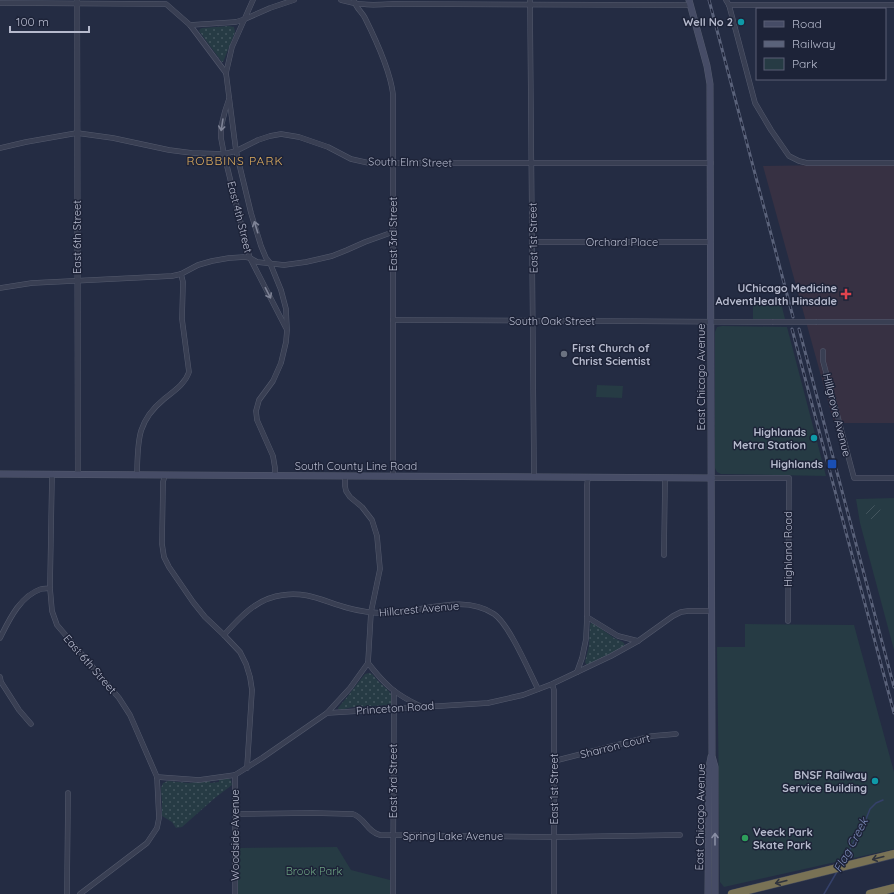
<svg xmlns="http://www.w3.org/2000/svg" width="894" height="894" font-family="Quicksand,sans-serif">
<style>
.medical{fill:#373143}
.grass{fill:url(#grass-dots)}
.park{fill:#263b44}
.garden{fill:url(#garden-furrows)}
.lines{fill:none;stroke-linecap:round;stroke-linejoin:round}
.stream{stroke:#35416a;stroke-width:1.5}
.minor-casing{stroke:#545a6d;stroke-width:5.5}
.tertiary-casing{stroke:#545a6d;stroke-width:6}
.secondary-casing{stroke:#545a6d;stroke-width:7}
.motorway-casing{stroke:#40475a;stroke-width:9}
.minor{stroke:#393f53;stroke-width:4.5}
.tertiary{stroke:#393f53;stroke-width:5.5}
.secondary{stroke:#464c66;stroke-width:6}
.motorway{stroke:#797255;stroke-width:8}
.rail-casing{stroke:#5a627a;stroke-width:3}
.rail{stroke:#1d2338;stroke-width:1.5;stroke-dasharray:4.5;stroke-linecap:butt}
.minor-bridge-casing{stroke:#545a6d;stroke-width:5.5;stroke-linecap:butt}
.minor-bridge{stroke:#393f53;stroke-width:4.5}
.oneway{stroke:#7e8396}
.oneway2{stroke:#898ea4}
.oneway3{stroke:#2f333e}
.culture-dot{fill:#0f9aa8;stroke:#1d2338;stroke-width:1.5}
.health-dot{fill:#e0444e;stroke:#1d2338;stroke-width:1.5}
.worship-dot{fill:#6b7280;stroke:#1d2338;stroke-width:1.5}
.transit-dot{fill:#1a4fb4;stroke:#1d2338;stroke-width:1.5}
.leisure-dot{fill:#2e9e5b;stroke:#1d2338;stroke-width:1.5}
.labels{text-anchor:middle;stroke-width:3;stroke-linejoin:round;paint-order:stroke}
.poi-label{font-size:11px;font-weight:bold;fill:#b6bacd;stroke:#1d2338;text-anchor:end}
.street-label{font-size:11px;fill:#b6bacd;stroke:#1d2338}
.park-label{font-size:11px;fill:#6ba080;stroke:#1d2338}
.neighbourhood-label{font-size:12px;letter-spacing:1px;fill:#dead5f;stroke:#1d2338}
.water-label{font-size:12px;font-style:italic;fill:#7b89b6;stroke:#1d2338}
</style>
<defs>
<pattern id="grass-dots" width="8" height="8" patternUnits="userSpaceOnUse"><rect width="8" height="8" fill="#263b44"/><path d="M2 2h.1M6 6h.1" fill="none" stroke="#43555e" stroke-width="1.8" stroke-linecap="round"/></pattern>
<pattern id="garden-furrows" width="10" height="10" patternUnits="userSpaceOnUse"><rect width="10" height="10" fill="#263b44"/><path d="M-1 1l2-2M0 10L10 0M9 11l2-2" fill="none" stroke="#43555e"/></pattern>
</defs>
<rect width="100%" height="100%" fill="#242c43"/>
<!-- medical -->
<path class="medical" d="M894 164V423H834L763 166Z"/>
<!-- grass -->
<g class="grass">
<path d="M229 26 234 27 235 32 224 60 223 62H222L199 31 200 29 202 28Z"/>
<path d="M591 623H593L614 638 623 642 625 645C617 653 599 659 588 665L586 664 585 662 589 646 590 625Z"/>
<path d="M365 674 369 673 372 674 379 682 389 691 391 694V704L389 705 353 707 340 710 338 709V708L347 697Z"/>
<path d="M227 778 231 780 232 785 216 797 182 827 176 828 172 822 162 816V803L161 788 163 783 168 781 189 783 210 780V783L219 782V779Z"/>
</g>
<!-- park -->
<g class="park">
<path d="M780 299 785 319H753V300Z"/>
<path d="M722 326 787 327 826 476 721 474 717 472 715 468V332L717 327Z"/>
<path d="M597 385 623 386 622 398 596 397Z"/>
<path d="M894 498V650L860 523 856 499Z"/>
<path d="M745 624 854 625 894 772V849L724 887 720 882 717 647H745Z"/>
<path d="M337 847 351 870 390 880V894H238V848Z"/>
</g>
<!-- garden -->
<path class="garden" d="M880 505 881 519H867L865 506Z"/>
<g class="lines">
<!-- stream -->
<g class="stream">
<path d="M842 864 866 819 870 809 876 803 883 800"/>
<path d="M824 894 838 870"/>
</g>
<defs>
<g id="minor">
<path d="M253 0 232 47 226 73 236 151 251 213 261 246 266 258 270 263 281 290 286 309 287 330 286 342 281 363 273 381 259 400 256 411 257 420 273 456 275 468V475"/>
<path d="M341 0C361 6 375 5 395 4L690 5"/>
<path d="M354 0C355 7 362 12 365 18 376 40 390 70 393 94V476"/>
<path d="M530 0 534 477"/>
<path d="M726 0 729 5 755 103 771 130 789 156 799 161 807 163H894"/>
<path d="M0 3 166 4 190 25 226 73"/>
<path d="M729 5H894"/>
<path d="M190 25 236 22 245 19 270 8 294 0"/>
<path d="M229 99 225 111 221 127V138L224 154 247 248 250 258 286 328"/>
<path d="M0 148 26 142 77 133 113 138 169 150 192 153 224 154 236 151 258 140 270 136 281 134 299 137 328 147 351 159 369 163H711"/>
<path d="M533 242H711"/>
<path d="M0 288 32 283 172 276 181 274 198 265 212 261 229 258 245 257 250 258 257 262 284 265 306 262 332 256 347 250 365 242 393 232"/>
<path d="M393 320 772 322"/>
<path d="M817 322H894"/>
<path d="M823 351V361L854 478H894"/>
<path d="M52 474 50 588 52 611 57 625 119 698 130 715 157 777 159 818 157 828 147 843 80 894"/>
<path d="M137 475C138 442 136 422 164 399 174 391 185 384 189 372L182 319 183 282 181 274"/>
<path d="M165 475 163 482 162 544 164 557 169 567 193 602 205 617 224 635 240 652 246 664 250 677 252 690 247 768"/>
<path d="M712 478H789L788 621"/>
<path d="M664 555 665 478"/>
<path d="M587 617 618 636 638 641 673 616 681 612 688 611H711"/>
<path d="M224 635C240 617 257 598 283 595 307 591 325 602 348 608 359 611 372 613 384 613 418 614 462 592 494 614 509 624 529 671 538 689"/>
<path d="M0 638C9 620 20 596 41 589 44 588 48 589 50 588"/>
<path d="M368 663C385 685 395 694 420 706"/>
<path d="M577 672 582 658 586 639 587 617V485L588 477"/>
<path d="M0 677 1 682 19 710 31 724"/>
<path d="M552 684 554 690V894"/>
<path d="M327 713 350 688 368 663 371 612 380 569 377 536 372 520 362 507 350 497 346 491 345 486V476"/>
<path d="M554 761 652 736 676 734"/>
<path d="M157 777 199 780 235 775 262 758 327 713 488 703 523 695 552 684 611 656 638 641"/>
<path d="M235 814 312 813 353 814C365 818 367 832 380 835L555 837 680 835"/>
<path d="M67 894 68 793"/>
<path d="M235 894V775"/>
<path d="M393 894 394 691"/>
</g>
<path id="tertiary" d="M77 0 78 474"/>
<g id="secondary">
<path d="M689 0 707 66 710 84 712 756 715 767V894"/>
<path d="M0 474 712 478"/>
<path d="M708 894 709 767 711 757"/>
</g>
<g id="motorway">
<path d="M732 894 894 854"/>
<path d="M870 894 894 888"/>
</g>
</defs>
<!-- minor casing -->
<use href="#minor" class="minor-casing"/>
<!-- tertiary casing -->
<use href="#tertiary" class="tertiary-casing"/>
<!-- secondary casing -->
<use href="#secondary" class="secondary-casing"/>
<!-- motorway casing -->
<use href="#motorway" class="motorway-casing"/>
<!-- minor -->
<use href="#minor" class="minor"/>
<!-- tertiary -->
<use href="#tertiary" class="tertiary"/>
<!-- secondary -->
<use href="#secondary" class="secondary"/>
<!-- motorway -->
<use href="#motorway" class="motorway"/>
<defs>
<g id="rail">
<path d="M709 0 793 317"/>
<path d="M792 329 894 713"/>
<path d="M799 329 894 687"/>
</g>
</defs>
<!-- rail casing -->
<use href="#rail" class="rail-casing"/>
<!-- rail -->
<use href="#rail" class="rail"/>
<defs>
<path id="minor-bridge" d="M772 322H817"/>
</defs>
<!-- minor-bridge casing -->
<use href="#minor-bridge" class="minor-bridge-casing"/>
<!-- minor-bridge -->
<use href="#minor-bridge" class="minor-bridge"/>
</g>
<!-- one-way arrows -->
<defs><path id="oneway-shaft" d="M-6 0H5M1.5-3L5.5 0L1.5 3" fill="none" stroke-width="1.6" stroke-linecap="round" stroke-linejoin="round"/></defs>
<g class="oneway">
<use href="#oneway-shaft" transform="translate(222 125) rotate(99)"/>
<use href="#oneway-shaft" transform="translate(256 227) rotate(-107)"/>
<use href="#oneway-shaft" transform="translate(268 293) rotate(63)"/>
</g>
<use class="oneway2" href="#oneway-shaft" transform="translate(715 839) rotate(-90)"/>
<g class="oneway3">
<use href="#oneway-shaft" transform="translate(878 858) rotate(165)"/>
<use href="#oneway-shaft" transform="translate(781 882) rotate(166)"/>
</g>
<!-- markers -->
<g class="culture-dot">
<circle cx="741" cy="22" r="4"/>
<circle cx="814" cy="438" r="4"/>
<circle cx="875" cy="781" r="4"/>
</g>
<path class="health-dot" d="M844 288h4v4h4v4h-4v4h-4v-4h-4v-4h4z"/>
<circle class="worship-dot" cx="564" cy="354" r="4"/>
<rect class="transit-dot" x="827" y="459" width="10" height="10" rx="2"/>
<circle class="leisure-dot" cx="745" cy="838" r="4"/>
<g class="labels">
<!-- poi labels -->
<g class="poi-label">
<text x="733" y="26">Well No 2</text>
<text x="837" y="292">UChicago Medicine<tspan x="837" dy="13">AdventHealth Hinsdale</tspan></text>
<text x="572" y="352" text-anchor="start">First Church of<tspan x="572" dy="13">Christ Scientist</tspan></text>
<text x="806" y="436">Highlands<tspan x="806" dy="13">Metra Station</tspan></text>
<text x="823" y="468">Highlands</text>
<text x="867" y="779">BNSF Railway<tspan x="867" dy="13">Service Building</tspan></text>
<text x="753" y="836" text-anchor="start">Veeck Park<tspan x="753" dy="13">Skate Park</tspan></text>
</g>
<!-- street labels -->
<g class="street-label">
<text transform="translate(410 162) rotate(1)" y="4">South Elm Street</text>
<text transform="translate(240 217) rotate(76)" y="4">East 4th Street</text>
<text transform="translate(393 234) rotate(-90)" y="4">East 3rd Street</text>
<text transform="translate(77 237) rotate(-90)" y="4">East 6th Street</text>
<text transform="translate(533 238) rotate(-91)" y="4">East 1st Street</text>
<text x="622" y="246">Orchard Place</text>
<text x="552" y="325">South Oak Street</text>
<text transform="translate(701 377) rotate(-90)" y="4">East Chicago Avenue</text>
<text transform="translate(837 415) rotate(76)" y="4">Hillgrove Avenue</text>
<text x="356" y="470">South County Line Road</text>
<text transform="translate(788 549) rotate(-90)" y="4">Highland Road</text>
<text transform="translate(419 609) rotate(-5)" y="4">Hillcrest Avenue</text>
<text transform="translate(90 664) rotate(49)" y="4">East 6th Street</text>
<text transform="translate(395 708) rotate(-4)" y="4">Princeton Road</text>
<text transform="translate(615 746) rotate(-14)" y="4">Sharron Court</text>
<text transform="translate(393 781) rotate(-90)" y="4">East 3rd Street</text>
<text transform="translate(554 789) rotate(-90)" y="4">East 1st Street</text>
<text transform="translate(700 817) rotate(-89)" y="4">East Chicago Avenue</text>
<text transform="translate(235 835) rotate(-90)" y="4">Woodside Avenue</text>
<text x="453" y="840">Spring Lake Avenue</text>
</g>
<!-- park labels -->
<g class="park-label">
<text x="314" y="875">Brook Park</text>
</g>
<!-- neighbourhood labels -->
<g class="neighbourhood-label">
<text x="235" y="165">ROBBINS PARK</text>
</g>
<!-- water labels -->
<g class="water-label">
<text transform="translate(851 845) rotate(-62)" y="4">Flag Creek</text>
</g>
</g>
<!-- legend -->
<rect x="756" y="8" width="130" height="72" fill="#1d2338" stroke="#5a5f74"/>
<rect x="764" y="21" width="20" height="6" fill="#464c66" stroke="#5a5f74"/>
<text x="792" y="28" font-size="12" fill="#b6bacd">Road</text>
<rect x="764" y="41" width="20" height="6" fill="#5a627a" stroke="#5a5f74"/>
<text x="792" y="48" font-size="12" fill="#b6bacd">Railway</text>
<rect x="764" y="58" width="20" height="12" fill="#263b44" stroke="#5a5f74"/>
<text x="792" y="68" font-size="12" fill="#b6bacd">Park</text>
<!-- scale -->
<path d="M10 26v6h79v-6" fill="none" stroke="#b6bacd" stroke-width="2"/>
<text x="16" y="26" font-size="12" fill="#b6bacd" stroke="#1d2338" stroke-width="3" paint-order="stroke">100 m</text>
</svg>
